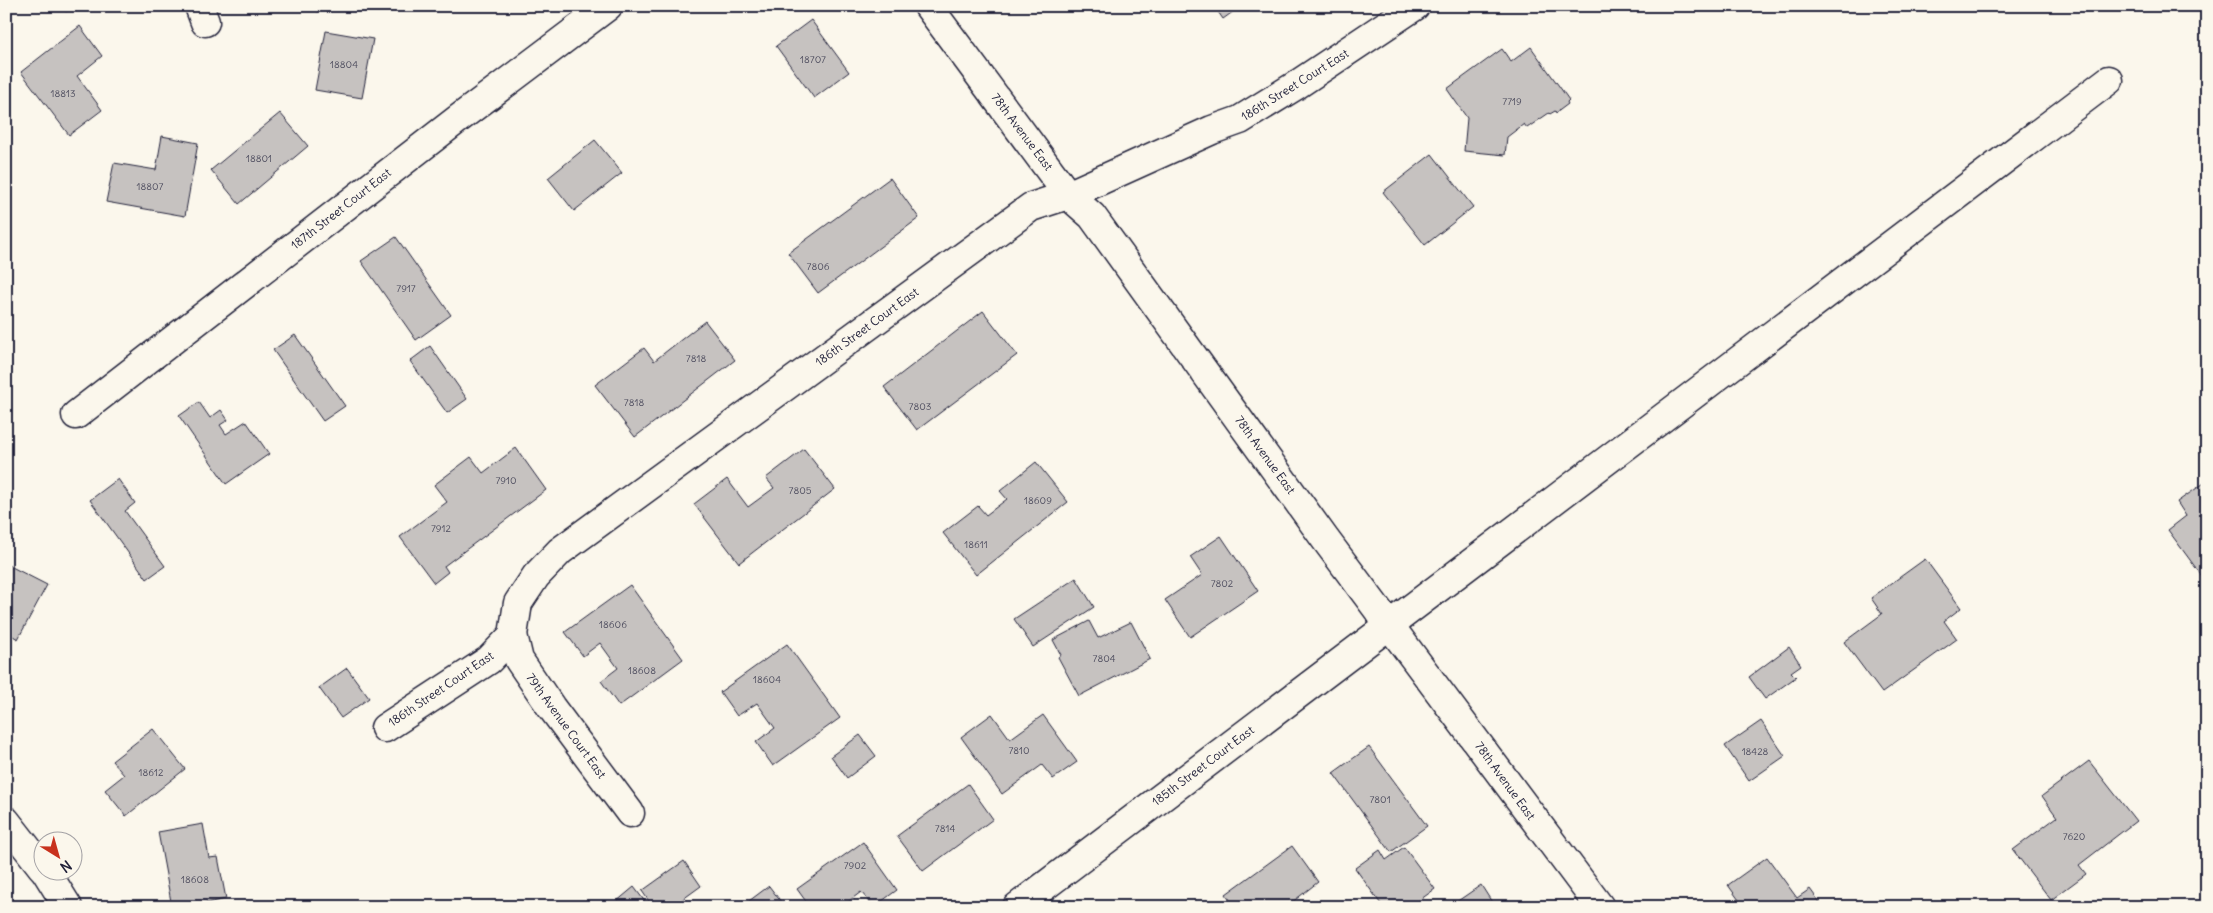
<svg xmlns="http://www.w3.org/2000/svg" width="2213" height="913" font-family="Delius,sans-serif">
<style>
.building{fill:#c6c2c0;stroke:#22223b}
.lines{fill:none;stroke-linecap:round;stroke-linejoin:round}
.minor-casing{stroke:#22223b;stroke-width:31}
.minor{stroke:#fbf7ec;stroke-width:28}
.labels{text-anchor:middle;stroke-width:4;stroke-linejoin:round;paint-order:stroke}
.number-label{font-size:10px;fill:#4b4a5c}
.street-label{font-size:12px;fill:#22223b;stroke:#fbf7ec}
</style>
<rect width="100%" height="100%" fill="#fbf7ec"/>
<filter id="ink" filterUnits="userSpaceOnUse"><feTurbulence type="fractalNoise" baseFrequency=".02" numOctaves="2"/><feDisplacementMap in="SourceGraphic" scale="10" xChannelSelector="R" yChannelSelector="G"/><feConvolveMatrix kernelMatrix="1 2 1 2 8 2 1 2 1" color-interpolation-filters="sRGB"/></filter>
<g filter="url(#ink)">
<!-- building -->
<g class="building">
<path d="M61 6H73L66 12Z"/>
<path d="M315 6H335L317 12Z"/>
<path d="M1214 6H1241L1223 19Z"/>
<path d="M811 20 849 72 814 98 776 46Z"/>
<path d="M80 26 102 56 77 76 102 110 69 135 21 72Z"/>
<path d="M326 31 373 39 362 98 315 90Z"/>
<path d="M1531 47 1569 100 1567 102 1568 104 1556 113 1555 111 1550 114 1549 113 1527 128 1524 124 1507 137 1505 155 1464 151 1467 118 1447 89 1502 49 1511 62Z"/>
<path d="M280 113 308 146 239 204 211 170Z"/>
<path d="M162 136 198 143 185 216 106 202 114 163 156 170Z"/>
<path d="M595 140 622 173 574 211 548 178Z"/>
<path d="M1432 154 1473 207 1425 245 1383 192Z"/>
<path d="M890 178 919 218 818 293 788 253Z"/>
<path d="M396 237 451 315 416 340 361 261Z"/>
<path d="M983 311 1017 355 917 430 884 387Z"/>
<path d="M705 321 735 360 635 437 595 385 644 348 654 361Z"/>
<path d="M295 335 345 406 323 421 273 350Z"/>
<path d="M430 346 467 399 447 413 410 361Z"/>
<path d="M199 402 210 418 221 410 228 420 220 425 226 434 246 421 269 454 226 484 179 416Z"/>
<path d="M516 448 546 490 444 566 448 572 434 583 400 537 447 502 434 485 471 457 483 473Z"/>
<path d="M804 449 835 489 739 563 694 504 727 479 748 507 774 488 766 478Z"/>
<path d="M1036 462 1068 502 976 575 943 533 978 506 986 515 1007 499 1000 491Z"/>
<path d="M118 479 135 503 125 511 165 566 147 579 90 500Z"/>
<path d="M2207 481V577L2204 579 2168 530 2186 516 2177 502Z"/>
<path d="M1221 536 1258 591 1190 637 1165 600 1202 575 1190 557Z"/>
<path d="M1925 559 1961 608 1944 621 1957 639 1882 693 1844 642 1882 614 1871 598Z"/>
<path d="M6 564 47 585 18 639 6 632Z"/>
<path d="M1076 578 1094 607 1033 647 1014 619Z"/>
<path d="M630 585 683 659 619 706 601 681 618 668 600 643 583 656 565 632Z"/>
<path d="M1089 621 1098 638 1131 622 1150 659 1079 696 1058 657 1061 655 1053 640Z"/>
<path d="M787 644 840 718 773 766 756 742 775 728 757 703 737 716 720 692Z"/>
<path d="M1789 647 1801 665 1791 672 1796 677 1765 699 1749 677Z"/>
<path d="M347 668 369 698 341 718 319 688Z"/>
<path d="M992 714 1010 739 1043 715 1077 762 1053 779 1042 765 1002 794 961 737Z"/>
<path d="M1761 721 1785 756 1749 781 1725 746Z"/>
<path d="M153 729 185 769 126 816 105 790 124 775 112 761Z"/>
<path d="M860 735 876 756 847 778 831 756Z"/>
<path d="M1369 747 1427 826 1391 852 1333 773Z"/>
<path d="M2089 761 2136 821 2079 865 2086 874 2051 900 2013 850 2057 817 2042 796Z"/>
<path d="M968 784 993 819 923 871 897 836Z"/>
<path d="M203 824 209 858 218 857 226 899 186 907H172L158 832Z"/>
<path d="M863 842 897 890 874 907 861 892 841 907H810L797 889Z"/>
<path d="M1292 846 1318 882 1286 907H1235L1226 894Z"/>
<path d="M1404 847 1435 889 1410 907H1383L1355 868 1380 850 1386 860Z"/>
<path d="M1767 857 1797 898 1810 889 1823 907H1744L1728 885Z"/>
<path d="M684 861 701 886 672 907H653L642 891Z"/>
<path d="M1481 885 1495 907H1449Z"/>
<path d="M769 886 785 907H741Z"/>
<path d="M634 887 649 907H610Z"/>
</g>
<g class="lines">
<defs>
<g id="minor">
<path d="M199 6 205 22"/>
<path d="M928 6 1068 195 1092 216 1325 539 1600 907"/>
<path d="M76 415 458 119 608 6"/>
<path d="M513 635 519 660 551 707 630 813"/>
<path d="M385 728 489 660 513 635 518 603 536 576 560 551 1031 207 1068 195 1212 130 1240 120 1295 86 1415 6"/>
<path d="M6 821 42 867"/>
<path d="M45 870 68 907"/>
<path d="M1017 907 2109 80"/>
</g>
</defs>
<!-- minor casing -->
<use href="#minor" class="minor-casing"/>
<!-- minor -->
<use href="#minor" class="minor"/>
</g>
</g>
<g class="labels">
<!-- number labels -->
<g class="number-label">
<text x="813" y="63">18707</text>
<text x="344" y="68">18804</text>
<text x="63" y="97">18813</text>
<text x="1512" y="105">7719</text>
<text x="259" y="162">18801</text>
<text x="150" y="190">18807</text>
<text x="818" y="270">7806</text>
<text x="406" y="292">7917</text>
<text x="696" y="362">7818</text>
<text x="634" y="406">7818</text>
<text x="920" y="410">7803</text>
<text x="506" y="484">7910</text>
<text x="800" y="494">7805</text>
<text x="1038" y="504">18609</text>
<text x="441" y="532">7912</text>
<text x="976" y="548">18611</text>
<text x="1222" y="587">7802</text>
<text x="613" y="628">18606</text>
<text x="1104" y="662">7804</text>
<text x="642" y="674">18608</text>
<text x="767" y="683">18604</text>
<text x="1019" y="754">7810</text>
<text x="1755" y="755">18428</text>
<text x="151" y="776">18612</text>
<text x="1380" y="803">7801</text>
<text x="945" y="832">7814</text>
<text x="2074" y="840">7620</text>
<text x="855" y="869">7902</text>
<text x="195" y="883">18608</text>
</g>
<!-- street labels -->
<g class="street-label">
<text transform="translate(1295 85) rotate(-32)" y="4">186th Street Court East</text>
<text transform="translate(1022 132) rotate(53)" y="4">78th Avenue East</text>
<text transform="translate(341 209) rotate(-38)" y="4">187th Street Court East</text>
<text transform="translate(867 327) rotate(-36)" y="4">186th Street Court East</text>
<text transform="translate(1265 455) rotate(54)" y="4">78th Avenue East</text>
<text transform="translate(441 689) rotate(-34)" y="4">186th Street Court East</text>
<text transform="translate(566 726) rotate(54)" y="4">79th Avenue Court East</text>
<text transform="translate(1203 766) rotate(-37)" y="4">185th Street Court East</text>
<text transform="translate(1505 781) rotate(54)" y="4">78th Avenue East</text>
</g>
</g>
<!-- margin -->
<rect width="2213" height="913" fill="none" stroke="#fbf7ec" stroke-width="25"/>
<rect x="12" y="12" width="2188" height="888" fill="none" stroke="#22223b" stroke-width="2" filter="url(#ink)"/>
<!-- north arrow -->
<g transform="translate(58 856) rotate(143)"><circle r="24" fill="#fbf7ec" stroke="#a4a2a5"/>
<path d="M0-4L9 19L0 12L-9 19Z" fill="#c8321e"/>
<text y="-8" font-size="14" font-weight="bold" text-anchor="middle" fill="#22223b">N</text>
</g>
</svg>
